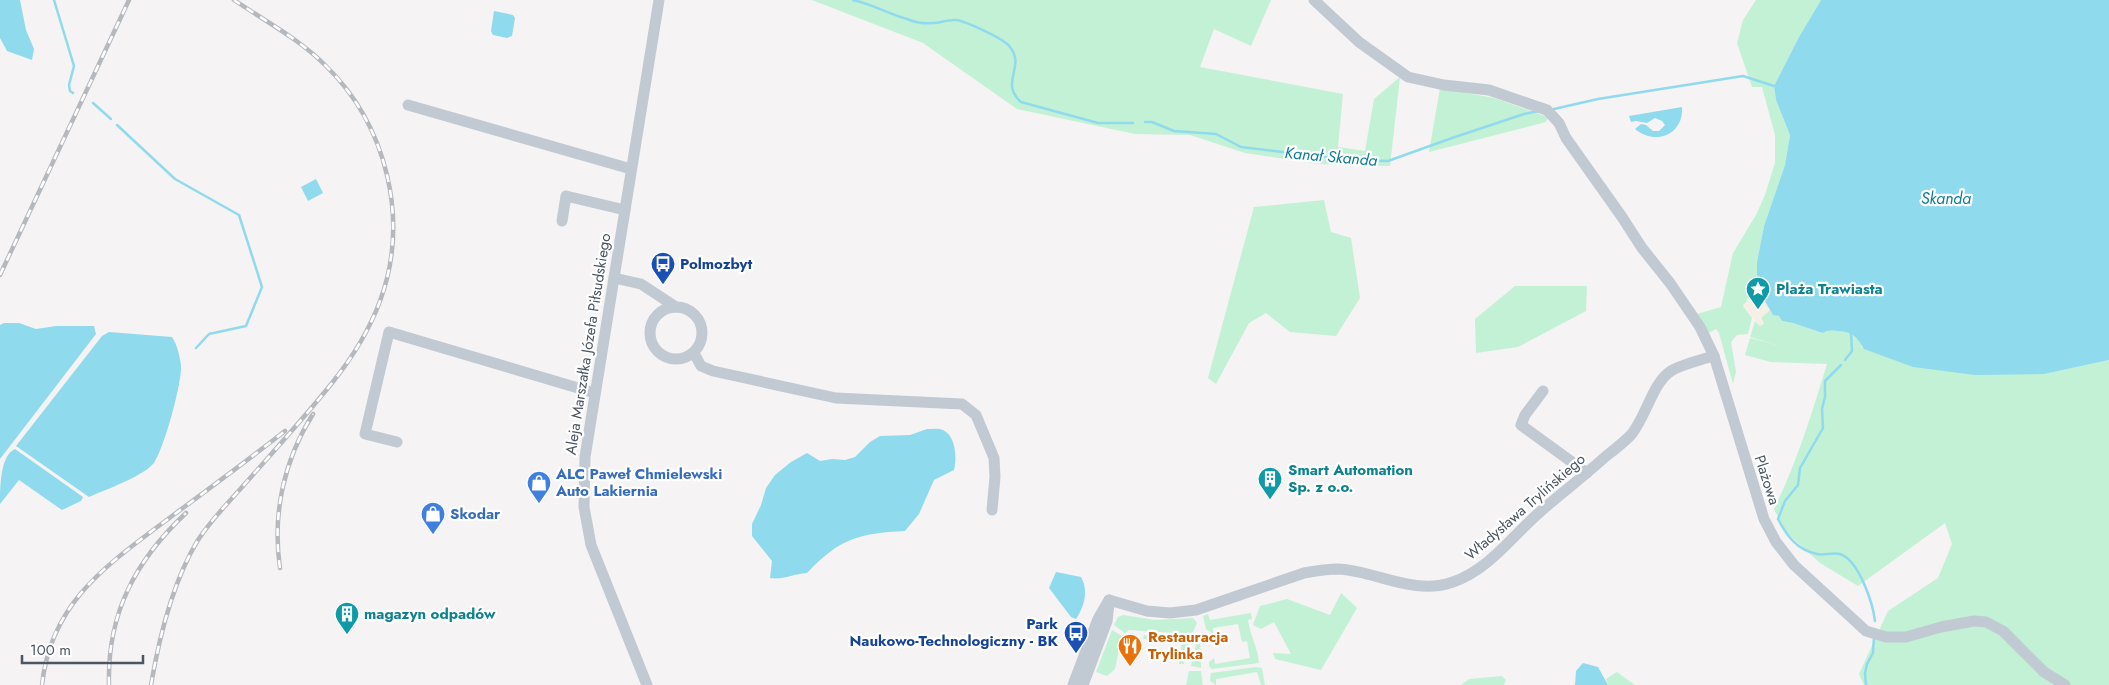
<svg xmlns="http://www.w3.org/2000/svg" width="2109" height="685" font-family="Jost,sans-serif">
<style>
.green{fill:#c3f1d5}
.sand{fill:#f5f0e5}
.water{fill:#90daee}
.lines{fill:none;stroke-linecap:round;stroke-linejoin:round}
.stream{stroke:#90daee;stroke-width:2.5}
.minor{stroke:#c1cad2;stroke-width:11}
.rail-casing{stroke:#b5b8bd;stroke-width:4.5}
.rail{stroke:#fff;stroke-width:2.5;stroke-dasharray:8;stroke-linecap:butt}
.labels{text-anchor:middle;stroke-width:4.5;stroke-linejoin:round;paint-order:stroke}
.transit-label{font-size:15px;font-weight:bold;fill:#164399;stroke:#fff;text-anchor:start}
.culture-label{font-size:15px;font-weight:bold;fill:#0d838f;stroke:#fff;text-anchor:start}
.street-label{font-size:15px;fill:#4a5661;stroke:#fff}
.shop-label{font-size:15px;font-weight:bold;fill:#366cbe;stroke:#fff;text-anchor:start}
.food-label{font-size:15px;font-weight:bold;fill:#c56008;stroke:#fff;text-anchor:start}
.water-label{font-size:16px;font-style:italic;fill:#0c7c9b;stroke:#fff}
</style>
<rect width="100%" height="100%" fill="#f5f3f3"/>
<!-- green -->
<g class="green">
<path d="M812 0H1271L1251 46 1214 29 1200 67 1343 94 1338 147 1365 151 1374 99 1400 77 1390 166 1320 164 1245 153 1190 135 1135 134 1017 109 923 43Z"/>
<path d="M1756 0H1821L1799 37 1774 86 1776 100 1790 135 1785 165 1764 226 1757 262 1758 288 1762 295 1747 299 1748 301 1743 306 1752 318 1748 334 1737 335 1731 342 1736 372 1733 384 1719 333 1716 329 1709 333 1697 314 1721 307 1733 253 1756 215 1765 195 1775 163V135L1762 87H1752L1737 43 1743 20Z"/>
<path d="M1440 88 1494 98 1548 117 1546 122 1429 152Z"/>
<path d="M1324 200 1331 232 1351 238 1360 298 1336 336 1290 332 1266 313 1249 323 1216 384 1208 378 1254 207Z"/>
<path d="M1515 286H1587L1586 311 1518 347 1476 353 1475 319Z"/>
<path d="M1770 310 1773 315 1779 316 1782 321 1793 323 1821 333C1835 326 1858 331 1862 347L2043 374 2109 360V685H1864L1859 674 1888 611 1938 578 1952 544 1945 523 1858 586 1820 563 1785 531 1774 509C1797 462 1812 413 1827 364L1771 362 1745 355 1750 338 1777 345 1750 337 1755 321 1760 326 1764 323 1761 318Z"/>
<path d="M1341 593 1357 608 1321 670 1275 659 1273 653 1291 654 1274 622 1261 629 1253 625 1260 606 1287 599 1330 615Z"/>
<path d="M1251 613 1252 619 1248 620C1250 635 1258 648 1259 663L1212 669 1209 666V662L1214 658 1215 664 1250 658 1247 641 1242 642 1238 624 1213 628V634L1206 629 1203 616 1208 614 1210 620Z"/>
<path d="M1123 615 1155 620 1193 618 1197 623 1193 632 1189 634 1129 630 1125 633 1114 625 1118 617Z"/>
<path d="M1112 630 1122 636 1115 669 1107 676 1096 672Z"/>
<path d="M1144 635 1188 639 1189 642 1184 664H1179L1182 642 1143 639Z"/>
<path d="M1197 640H1200L1201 668 1191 666Z"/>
<path d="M1256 667 1262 668 1265 685H1261L1257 672 1216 679V685L1210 681 1211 673Z"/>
<path d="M1189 671H1201L1203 685H1186Z"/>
<path d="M1617 672 1635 685H1608L1606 679Z"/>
<path d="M1502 676 1506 680 1504 685H1461L1469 679Z"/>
</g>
<!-- sand -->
<path class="sand" d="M1762 295 1770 310 1761 318 1764 324 1760 326 1743 305 1747 301 1746 299Z"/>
<!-- water -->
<g class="water">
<path d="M0 0H20L26 30 34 49 32 60 7 51 0 38Z"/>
<path d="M1821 0H2109V360L2044 374 1975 375 1913 367 1864 349C1857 337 1853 332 1838 331 1831 330 1828 330 1822 333L1793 323 1782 321 1779 316 1773 315 1757 288V262L1764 226 1785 165 1790 135 1776 100 1774 86 1799 37Z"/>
<path d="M494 11 513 15 515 18 512 36 507 38 493 35 491 31Z"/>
<path d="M1682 107C1684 135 1655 146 1635 129L1641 124 1646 125 1653 131H1659L1665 125 1662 121 1655 118 1647 123 1636 121 1631 122 1629 116Z"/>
<path d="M316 179 323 193 308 201 301 187Z"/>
<path d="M4 323H19L36 329 56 326H94L96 334 0 459V325Z"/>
<path d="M109 332 172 337C177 344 180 357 181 366 182 383 164 449 154 463 142 477 107 489 89 497L16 446 102 336Z"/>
<path d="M927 429C932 429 939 428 943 430 956 436 957 458 954 470L934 480 919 514 905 531C859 533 839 539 807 573 793 574 783 580 770 578L772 561 752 536V524L761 505 766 488 775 475 791 462 807 453 820 461 832 459 845 460 855 457 870 442 880 436 910 435Z"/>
<path d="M15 449 83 497 81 501 62 510 19 480 0 504C0 488 0 455 15 449Z"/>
<path d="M1056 572 1081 577C1089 591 1084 607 1076 619L1071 617 1049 588Z"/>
<path d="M1583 663 1598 667 1608 685H1575L1576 671Z"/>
</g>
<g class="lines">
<!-- stream -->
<g class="stream">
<path d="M54 0 74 66 69 85 70 91 73 93"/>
<path d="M853 0C872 4 888 14 907 19 914 22 925 24 933 23 940 23 949 19 956 20 965 21 1005 39 1010 47 1026 67 999 83 1021 102L1098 123H1133"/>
<path d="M93 103 111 119"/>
<path d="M1554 109 1598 99 1743 76 1774 86"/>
<path d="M1145 122H1152L1174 131 1216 134 1241 147 1348 160 1388 161 1452 138 1524 114 1539 111"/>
<path d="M117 125 175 179 239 215 262 287 246 326 209 334 196 348"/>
<path d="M1845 360 1852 351 1851 333"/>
<path d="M1841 365 1825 381V397L1822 409 1823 428 1800 468 1798 485 1785 501 1778 519C1787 536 1797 550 1817 554 1824 556 1832 552 1840 554 1859 560 1873 604 1875 621"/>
<path d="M1866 685 1865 673 1867 664 1873 653 1874 636"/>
</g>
<!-- minor -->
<g class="minor">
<path d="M1314 0 1359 42 1408 77 1444 85 1489 90 1547 110 1559 123 1566 138 1622 217 1642 248 1670 283 1700 327 1714 356 1764 519 1776 542 1794 565 1866 631 1886 637H1906L1941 627 1974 621 1986 622 2003 631 2044 672 2065 685"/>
<path d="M408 105 631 169"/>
<path d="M562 221 566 196 625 210"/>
<path d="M614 278 641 284 676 307"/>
<circle cx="676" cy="333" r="26"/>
<path d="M694 353 701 366 713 371 836 398 962 404 976 415 994 458 995 477 992 510"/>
<path d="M1543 391 1525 415 1521 425 1587 473"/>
<path d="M397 442 365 434 389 332 595 393"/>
<path d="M1109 600 1147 611 1170 613 1196 610 1304 573C1315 571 1326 569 1338 569 1377 571 1413 596 1453 582 1490 569 1513 535 1541 511 1562 493 1584 476 1605 457 1614 450 1623 443 1631 435 1646 417 1653 382 1671 371 1683 364 1699 360 1714 356"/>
<path d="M647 685 591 545 584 507 585 457 659 0"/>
<path d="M1073 685 1098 619 1109 600"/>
<path d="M1083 685 1107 621 1109 604"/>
</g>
<defs>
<g id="rail">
<path d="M0 275 129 0"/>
<path d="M280 568C272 514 284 460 313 414"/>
<path d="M42 685C51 600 110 563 172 516 210 488 248 460 285 431"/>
<path d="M109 685C107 614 135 561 186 513"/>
<path d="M151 685C159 638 173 581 198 540 211 520 228 503 243 486 273 452 304 418 332 383 352 358 369 331 380 301 410 220 387 125 325 65 299 39 265 21 234 0"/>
</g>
</defs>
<!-- rail casing -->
<use href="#rail" class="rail-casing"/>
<!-- rail -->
<use href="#rail" class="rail"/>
</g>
<!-- icons -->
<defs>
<symbol id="bus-pin" viewBox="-11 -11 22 30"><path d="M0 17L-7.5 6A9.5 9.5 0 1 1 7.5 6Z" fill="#1a4fb4" stroke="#fff"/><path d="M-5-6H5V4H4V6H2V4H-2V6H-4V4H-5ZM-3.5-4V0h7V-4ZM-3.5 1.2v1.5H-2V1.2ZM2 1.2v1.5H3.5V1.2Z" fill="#fff"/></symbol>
<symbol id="sight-pin" viewBox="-11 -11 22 30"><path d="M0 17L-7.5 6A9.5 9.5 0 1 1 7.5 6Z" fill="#0f9aa8" stroke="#fff"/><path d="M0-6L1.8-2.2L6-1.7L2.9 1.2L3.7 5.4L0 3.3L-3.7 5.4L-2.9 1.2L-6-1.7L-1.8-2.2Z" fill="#fff"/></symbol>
<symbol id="building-pin" viewBox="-11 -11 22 30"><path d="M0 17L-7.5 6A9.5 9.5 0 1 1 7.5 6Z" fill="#0f9aa8" stroke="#fff"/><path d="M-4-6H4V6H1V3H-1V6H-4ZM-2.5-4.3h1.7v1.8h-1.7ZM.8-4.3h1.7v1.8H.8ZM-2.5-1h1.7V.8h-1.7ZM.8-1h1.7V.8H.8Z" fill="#fff"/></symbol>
<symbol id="shop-pin" viewBox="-11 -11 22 30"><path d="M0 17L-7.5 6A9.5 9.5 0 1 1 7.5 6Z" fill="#3f7fe0" stroke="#fff"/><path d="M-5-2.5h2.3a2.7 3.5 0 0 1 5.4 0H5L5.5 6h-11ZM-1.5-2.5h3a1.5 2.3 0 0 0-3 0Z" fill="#fff"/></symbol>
<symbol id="restaurant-pin" viewBox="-11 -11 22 30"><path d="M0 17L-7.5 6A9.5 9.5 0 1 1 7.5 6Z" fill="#e8710a" stroke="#fff"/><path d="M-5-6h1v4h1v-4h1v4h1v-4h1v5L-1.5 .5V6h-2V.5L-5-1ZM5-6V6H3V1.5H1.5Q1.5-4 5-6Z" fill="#fff"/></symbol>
</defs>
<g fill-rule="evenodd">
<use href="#bus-pin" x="649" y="250" width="28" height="38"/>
<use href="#sight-pin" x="1744" y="275" width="28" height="38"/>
<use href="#building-pin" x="1256" y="465" width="28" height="38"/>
<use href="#shop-pin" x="525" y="469" width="28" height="38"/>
<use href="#shop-pin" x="419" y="500" width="28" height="38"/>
<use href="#building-pin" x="333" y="600" width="28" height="38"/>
<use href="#bus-pin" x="1062" y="619" width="28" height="38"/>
<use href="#restaurant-pin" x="1116" y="632" width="28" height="38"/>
</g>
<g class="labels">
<!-- transit labels -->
<g class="transit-label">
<text x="680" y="269">Polmozbyt</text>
<text x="1058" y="629" text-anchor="end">Park<tspan x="1058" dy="17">Naukowo-Technologiczny - BK</tspan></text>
</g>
<!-- culture labels -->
<g class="culture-label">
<text x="1776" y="294">Plaża Trawiasta</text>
<text x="1288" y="475">Smart Automation<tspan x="1288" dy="17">Sp. z o.o.</tspan></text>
<text x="364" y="619">magazyn odpadów</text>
</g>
<!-- street labels -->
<g class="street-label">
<text transform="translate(588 344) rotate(-81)" y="5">Aleja Marszałka Józefa Piłsudskiego</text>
<text transform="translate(1767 480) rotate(72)" y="5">Plażowa</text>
<text transform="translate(1525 507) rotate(-41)" y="5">Władysława Trylińskiego</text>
</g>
<!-- shop labels -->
<g class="shop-label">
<text x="556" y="479">ALC Paweł Chmielewski<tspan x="556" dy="17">Auto Lakiernia</tspan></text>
<text x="450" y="519">Skodar</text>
</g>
<!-- food labels -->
<g class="food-label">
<text x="1148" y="642">Restauracja<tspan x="1148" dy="17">Trylinka</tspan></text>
</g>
<!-- water labels -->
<g class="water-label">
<text transform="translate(1331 156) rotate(5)" y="6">Kanał Skanda</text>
<text x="1946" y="204">Skanda</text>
</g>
</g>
<!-- scale -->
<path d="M22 655v8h121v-8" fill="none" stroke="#4a5661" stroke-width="2.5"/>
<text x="30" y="655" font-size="15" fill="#4a5661" stroke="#ffffff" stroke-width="4" paint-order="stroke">100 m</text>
</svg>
